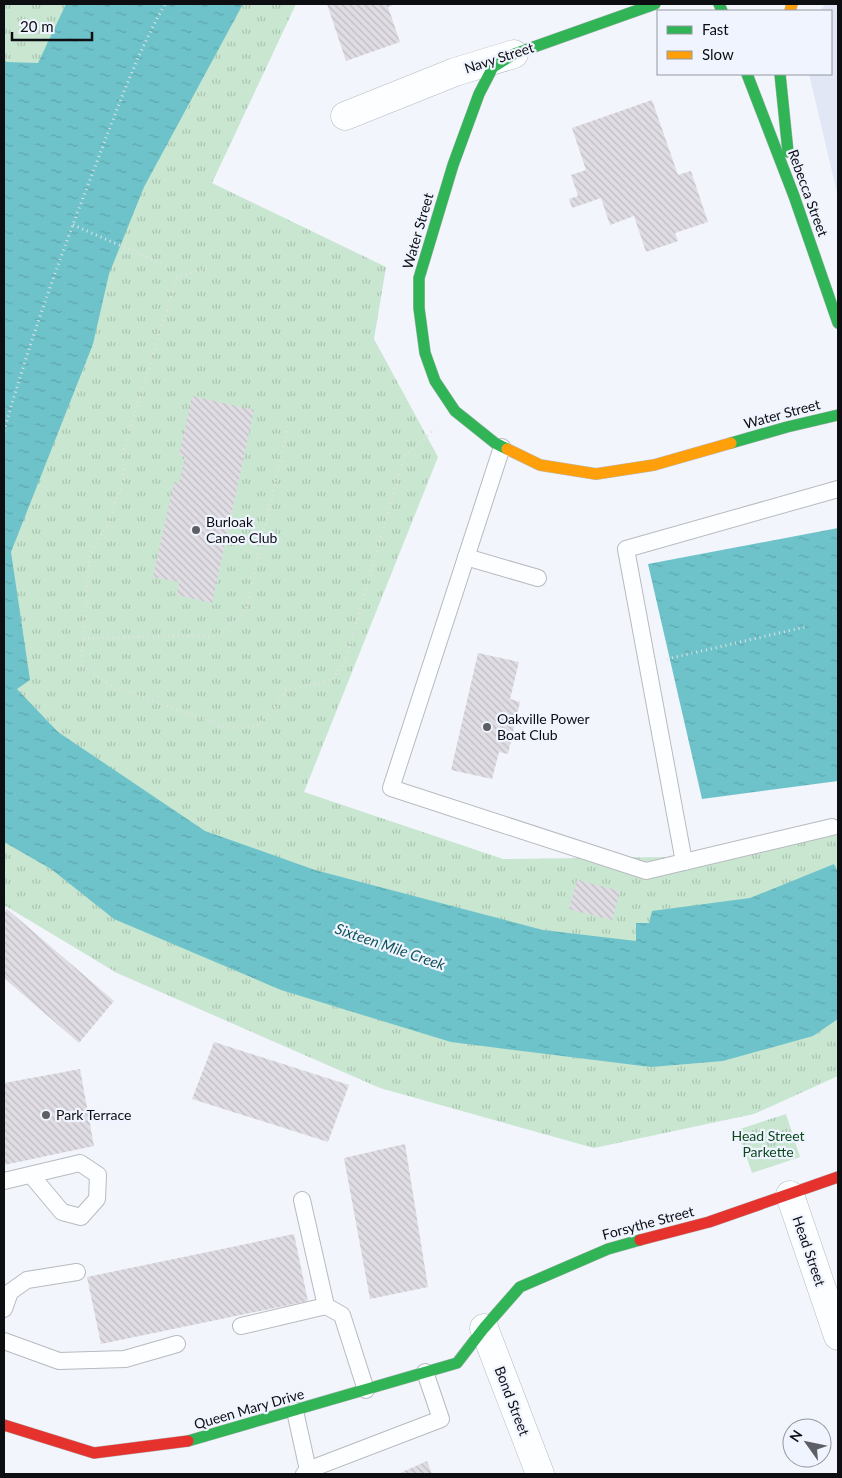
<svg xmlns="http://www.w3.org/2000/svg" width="842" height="1478" font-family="Lato,sans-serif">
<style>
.built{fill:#e1e7f4}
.park{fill:url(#park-tufts)}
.water{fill:url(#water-ripples)}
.building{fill:url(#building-back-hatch)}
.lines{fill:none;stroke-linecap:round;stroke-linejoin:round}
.lane-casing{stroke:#b8babf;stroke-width:18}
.street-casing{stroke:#b8babf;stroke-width:29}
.fast-casing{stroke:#b8babf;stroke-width:12}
.slow-casing{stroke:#b8babf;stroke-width:12}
.jam-casing{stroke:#b8babf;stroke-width:12}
.path{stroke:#e2e2e4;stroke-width:3;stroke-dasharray:1 4;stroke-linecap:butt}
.lane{stroke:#fdfeff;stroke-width:16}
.street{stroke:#fdfeff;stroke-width:28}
.fast{stroke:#30b455;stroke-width:11}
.slow{stroke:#ff9f0a;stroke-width:11}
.jam{stroke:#e5322d;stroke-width:11}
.poi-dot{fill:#5d5f64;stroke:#eff4ff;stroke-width:2}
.labels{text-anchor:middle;stroke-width:4.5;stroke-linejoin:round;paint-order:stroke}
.street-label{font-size:14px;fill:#0d0e12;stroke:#eff4ff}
.poi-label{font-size:14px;fill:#0d0e12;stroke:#eff4ff;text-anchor:start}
.park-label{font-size:14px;fill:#0b491d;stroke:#eff4ff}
.water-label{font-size:15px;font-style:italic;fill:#115458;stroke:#eff4ff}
</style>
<defs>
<pattern id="park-tufts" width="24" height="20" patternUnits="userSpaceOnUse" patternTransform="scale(1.25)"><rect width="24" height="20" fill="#c8e6d0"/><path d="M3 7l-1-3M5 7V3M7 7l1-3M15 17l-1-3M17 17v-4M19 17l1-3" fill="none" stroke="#abc4b2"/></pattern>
<pattern id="water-ripples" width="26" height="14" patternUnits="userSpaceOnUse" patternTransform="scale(1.25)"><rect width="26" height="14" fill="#6ec3ca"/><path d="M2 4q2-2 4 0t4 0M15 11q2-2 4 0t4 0" fill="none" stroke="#5ea6ac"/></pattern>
<pattern id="building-back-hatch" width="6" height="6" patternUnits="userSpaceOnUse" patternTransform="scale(1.25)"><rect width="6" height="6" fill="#e0dce3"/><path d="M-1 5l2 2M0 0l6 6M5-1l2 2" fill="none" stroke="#bfbcc2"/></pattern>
</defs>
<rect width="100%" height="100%" fill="#f2f5fc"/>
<!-- built -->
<path class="built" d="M826 4H838V197L809 74H831V11H820Z"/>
<!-- park -->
<g class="park">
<path d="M4 4H296L212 183 386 267 374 339 438 457 304 792 503 859 668 857 838 833V1076L754 1114 594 1148 380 1088 117 973 4 905Z"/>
<path d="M786 1114 800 1157 752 1173 737 1130Z"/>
</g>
<!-- water -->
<g class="water">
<path d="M66 4H243L144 187 109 274 93 344 11 552 30 680 17 689 58 732 205 831 315 870 543 930 636 941V923H649L652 911 750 898 834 864 838 872V1019L813 1036 723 1061 651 1067 451 1042 281 990 114 919 51 869 4 842V60L7 62 38 63Z"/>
<path d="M838 528V781L702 799 648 564Z"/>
</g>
<!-- building -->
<g class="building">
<path d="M327 4H396L388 7 400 42 346 61Z"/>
<path d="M652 100 678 175 691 171 708 222 675 233 678 241 646 252 634 216 610 225 601 198 572 208 569 199 578 196 571 175 586 170 572 128Z"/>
<path d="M192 396 254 410 212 603 177 595 179 582 153 577 174 482 179 483 185 457 179 456Z"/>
<path d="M478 653 519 662 510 699 520 702 508 754 499 752 492 779 451 770Z"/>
<path d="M577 880 620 891 612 920 569 909Z"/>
<path d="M7 909 114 1001 79 1043 4 978V913Z"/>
<path d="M214 1042 349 1085 328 1142 192 1099Z"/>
<path d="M80 1069 94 1146 4 1165V1083Z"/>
<path d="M405 1144 428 1287 370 1299 344 1158Z"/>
<path d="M294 1234 308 1301 101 1344 87 1277Z"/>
<path d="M427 1461 432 1474H398Z"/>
</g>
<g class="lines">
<defs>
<g id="lane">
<path d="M502 447 391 788 646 871 832 827"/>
<path d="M466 557 538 578"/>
<path d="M684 862 626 549 838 489"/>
<path d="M4 1181 80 1163 98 1175 97 1199 81 1217 62 1212 31 1175"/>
<path d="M302 1200 326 1306 342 1315 366 1390"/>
<path d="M4 1309 10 1292 27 1280 77 1272"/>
<path d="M241 1326 326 1306"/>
<path d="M4 1341 59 1361 125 1359 177 1344"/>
<path d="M295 1411 308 1470 304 1474"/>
<path d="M308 1470 441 1419 425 1372"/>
</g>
<g id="street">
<path d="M345 116 455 72 514 54"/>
<path d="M790 1195 838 1336"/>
<path d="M484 1328 540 1474"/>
</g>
<g id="fast">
<path d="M719 4 722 11"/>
<path d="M747 74 794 196 838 323"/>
<path d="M780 74 788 152"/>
<path d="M731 443 787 427 838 415"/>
<path d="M507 449 495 443 455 411 435 381 425 353 419 308V278L453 165 479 94 493 67 514 54 655 4"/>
<path d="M188 1441 457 1363 484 1328 520 1287 608 1249 640 1240"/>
</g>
<g id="slow">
<path d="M790 11 792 4"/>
<path d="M507 449 540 465 596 474 654 465 731 443"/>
</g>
<g id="jam">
<path d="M640 1240 709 1222 838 1177"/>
<path d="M4 1425 94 1453 188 1441"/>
</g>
</defs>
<!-- lane casing -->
<use href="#lane" class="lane-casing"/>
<!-- street casing -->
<use href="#street" class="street-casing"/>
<!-- fast casing -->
<use href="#fast" class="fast-casing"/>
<!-- slow casing -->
<use href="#slow" class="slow-casing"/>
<!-- jam casing -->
<use href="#jam" class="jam-casing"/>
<!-- path -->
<g class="path">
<path d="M73 225 165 265"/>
<path d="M206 269 177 277 123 452 124 480 108 524 90 553 81 665 112 686 228 728 255 727 273 710 286 690 332 680 345 662 404 457 435 429"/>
<path d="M4 431C29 343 60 257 93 172 115 115 135 57 165 4"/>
<path d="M83 638 214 636 245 613 289 422"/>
<path d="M667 659 805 627"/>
</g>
<!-- lane -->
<use href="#lane" class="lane"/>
<!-- street -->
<use href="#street" class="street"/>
<!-- fast -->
<use href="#fast" class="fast"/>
<!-- slow -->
<use href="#slow" class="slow"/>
<!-- jam -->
<use href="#jam" class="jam"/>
</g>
<!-- markers -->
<g class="poi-dot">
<circle cx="196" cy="530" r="5"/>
<circle cx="487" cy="727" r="5"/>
<circle cx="46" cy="1115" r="5"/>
</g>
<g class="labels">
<!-- street labels -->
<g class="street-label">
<text transform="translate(499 58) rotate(-18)" y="5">Navy Street</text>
<text transform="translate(808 193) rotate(70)" y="5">Rebecca Street</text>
<text transform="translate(418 231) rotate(-74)" y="5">Water Street</text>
<text transform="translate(782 414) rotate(-15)" y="5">Water Street</text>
<text transform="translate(648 1223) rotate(-15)" y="5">Forsythe Street</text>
<text transform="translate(809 1251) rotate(71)" y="5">Head Street</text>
<text transform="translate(512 1401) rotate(69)" y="5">Bond Street</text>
<text transform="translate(249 1409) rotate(-16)" y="5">Queen Mary Drive</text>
</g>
<!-- poi labels -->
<g class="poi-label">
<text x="206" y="527">Burloak<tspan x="206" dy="16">Canoe Club</tspan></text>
<text x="497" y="724">Oakville Power<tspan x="497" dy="16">Boat Club</tspan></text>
<text x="56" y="1120">Park Terrace</text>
</g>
<!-- park labels -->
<g class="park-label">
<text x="768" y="1141">Head Street<tspan x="768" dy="16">Parkette</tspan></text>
</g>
<!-- water labels -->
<g class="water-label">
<text transform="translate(390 947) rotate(19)" y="5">Sixteen Mile Creek</text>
</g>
</g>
<!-- border -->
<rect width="842" height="1478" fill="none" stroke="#0d0e12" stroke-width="10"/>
<!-- legend -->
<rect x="657" y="10" width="175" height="65" fill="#eff4ff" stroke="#9598a0"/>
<rect x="667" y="26" width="25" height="8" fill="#30b455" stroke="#9598a0"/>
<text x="702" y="35" font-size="15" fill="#0d0e12">Fast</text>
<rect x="667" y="51" width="25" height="8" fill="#ff9f0a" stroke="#9598a0"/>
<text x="702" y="60" font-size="15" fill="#0d0e12">Slow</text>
<!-- north arrow -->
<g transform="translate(807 1443) rotate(303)"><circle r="24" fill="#eff4ff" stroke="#9598a0"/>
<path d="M0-4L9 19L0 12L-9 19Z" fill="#5d5f64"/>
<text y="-8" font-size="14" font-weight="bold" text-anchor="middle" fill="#0d0e12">N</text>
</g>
<!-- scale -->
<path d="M12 32v8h80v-8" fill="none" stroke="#0d0e12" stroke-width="2.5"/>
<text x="20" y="32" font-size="15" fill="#0d0e12" stroke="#eff4ff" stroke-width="4" paint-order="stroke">20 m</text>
</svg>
